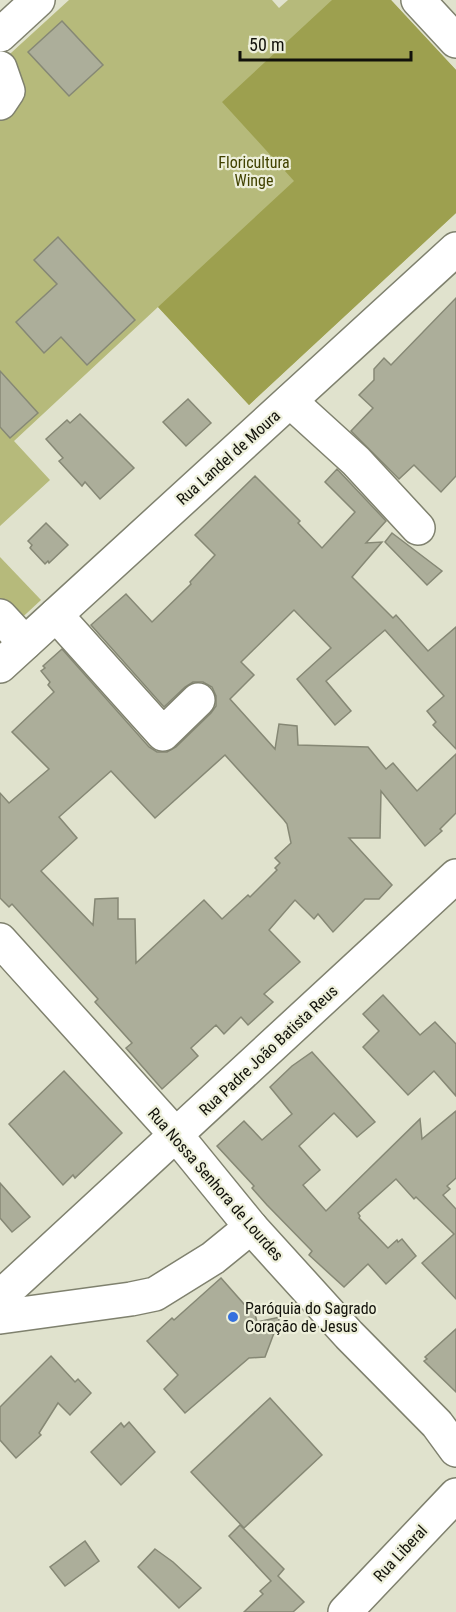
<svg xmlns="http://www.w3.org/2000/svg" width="456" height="1612" font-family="'Roboto Condensed',sans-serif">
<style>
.green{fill:#b6ba7b}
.forest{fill:#9da04f}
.building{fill:#acae9a;stroke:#868875;stroke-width:1.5;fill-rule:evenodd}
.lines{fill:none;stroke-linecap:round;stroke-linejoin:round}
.minor-casing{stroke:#7f816e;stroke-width:36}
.minor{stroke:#fff;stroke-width:33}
.poi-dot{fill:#3470de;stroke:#edefda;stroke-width:2}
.labels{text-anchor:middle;stroke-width:4.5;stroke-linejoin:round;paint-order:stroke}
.park-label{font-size:16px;fill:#414200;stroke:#edefda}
.street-label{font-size:16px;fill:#12120b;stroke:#edefda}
.poi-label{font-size:16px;fill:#12120b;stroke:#edefda;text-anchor:start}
</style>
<rect width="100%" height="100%" fill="#e0e2cd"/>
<!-- green -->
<g class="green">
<path d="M69 0H272L279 8 288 0H391L456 70V213L249 405 158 307 14 441 50 480 0 526V63Z"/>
<path d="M0 557 41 600 0 638Z"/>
</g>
<!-- forest -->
<path class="forest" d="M332 0H391L456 70V213L249 405 158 307 294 181 222 102Z"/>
<!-- building -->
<g class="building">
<path d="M62 21 103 65 69 96 28 52Z"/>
<path d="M58 237 135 320 87 365 61 337 44 353 16 322 57 284 34 260Z"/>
<path d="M456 298V476L441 492 414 465 399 479 351 431 373 408 359 395 374 380V369L384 358 391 365Z"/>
<path d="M0 371 38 413 10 438 0 427Z"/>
<path d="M188 399 211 423 186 446 163 422Z"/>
<path d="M80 414 134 468 100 499 85 482 82 486 59 461 63 458 46 439 67 420 70 423Z"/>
<path d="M337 469 386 521 366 543 382 542 352 577 393 618 396 615 428 651 456 627V749L433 725 436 722 427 711 444 696 385 630 326 681 351 711 335 725 297 679 331 648 294 610 241 662 254 675 230 699 275 749 279 724 297 726 298 745 368 747 386 769 393 763 417 791 456 754V813L440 829 442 831 425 846 381 791 380 838H349L392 885 379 899H365L333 932 318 914 314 919 295 900 269 930 300 962 264 994 273 1002 248 1025 241 1017 224 1034 216 1025 191 1048 198 1056 162 1089 126 1048 132 1043 95 1002 98 999 12 904 9 907 0 898V793L9 803 49 769 12 732 54 692 48 685 50 682 41 671 45 668 43 666 62 649 149 747 157 752H167L176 747 211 713 216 706V696L212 687 203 682H193L185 687 164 707 91 625 126 594 152 622 191 584 190 582 215 555 195 535 255 476 300 521 298 523 322 548 355 512 325 482ZM225 755 284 820 287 824 291 843 275 858 280 863 275 868 277 870 250 897 248 895 222 919 204 900 136 963 135 919H118V898L95 899 93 925 41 871 77 838 59 817 111 771 155 818Z"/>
<path d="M46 523 68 545 49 563 48 561 45 564 30 548 32 545 28 541Z"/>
<path d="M392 533 442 571 427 585 385 542Z"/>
<path d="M383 995 420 1035 435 1022 456 1044V1096L434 1071 408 1095 363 1047 379 1031 363 1014Z"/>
<path d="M312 1052 375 1122 357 1137 334 1113 299 1146 320 1170 303 1185 326 1211 420 1119 422 1139 456 1111V1178L447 1186 450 1189 443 1195 456 1209V1299L422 1263 454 1234 416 1197 414 1199 396 1179 358 1213 360 1216 359 1218 388 1248 397 1240 398 1242 402 1239 416 1256 386 1284 368 1264 344 1287 309 1255 312 1251 267 1205 252 1188 254 1186 217 1146 244 1121 262 1140 292 1114 270 1087 292 1066Z"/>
<path d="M64 1071 122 1133 75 1178 73 1175 63 1185 9 1124Z"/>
<path d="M0 1183 30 1217 12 1232 0 1218Z"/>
<path d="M221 1278 244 1304 252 1301 257 1322 280 1317 265 1357 249 1358 185 1413 164 1389 178 1375 147 1341 172 1318 174 1320Z"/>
<path d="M456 1329V1392L424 1361 427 1359 425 1357Z"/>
<path d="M51 1356 75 1382 78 1379 91 1393 70 1415 58 1403 39 1433 41 1435 16 1458 0 1440V1407Z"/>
<path d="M270 1398 322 1455 244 1528 191 1472Z"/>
<path d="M129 1422 155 1452 121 1485 91 1452 121 1423 124 1427Z"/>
<path d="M240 1525 284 1569 278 1576 304 1602 293 1612H244L263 1594 260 1591 271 1581 229 1536Z"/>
<path d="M85 1541 99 1561 65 1586 50 1567Z"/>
<path d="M155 1549 173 1562 201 1588 179 1608 138 1567Z"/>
</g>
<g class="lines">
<defs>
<g id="minor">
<path d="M418 0 456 41"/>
<path d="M0 35 38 0"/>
<path d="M0 68 8 91 0 103"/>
<path d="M290 401 356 461 418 528"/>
<path d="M56 615 163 734 198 700"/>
<path d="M0 616 25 643"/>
<path d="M0 666 456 249"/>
<path d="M0 940 176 1135 251 1227 349 1335 437 1424 456 1450"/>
<path d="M0 1297 456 876"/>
<path d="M0 1317 131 1299 155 1294 213 1258 251 1227"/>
<path d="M345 1612 456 1495"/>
</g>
</defs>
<!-- minor casing -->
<use href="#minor" class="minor-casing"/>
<!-- minor -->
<use href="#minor" class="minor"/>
</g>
<!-- markers -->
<circle class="poi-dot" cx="233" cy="1317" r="6"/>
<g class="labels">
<!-- park labels -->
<g class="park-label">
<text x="254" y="168">Floricultura<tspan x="254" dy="18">Winge</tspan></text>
</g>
<!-- street labels -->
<g class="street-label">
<text transform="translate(228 457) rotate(-42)" y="6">Rua Landel de Moura</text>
<text transform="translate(268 1050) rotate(-43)" y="6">Rua Padre João Batista Reus</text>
<text transform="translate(216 1184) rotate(49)" y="6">Rua Nossa Senhora de Lourdes</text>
<text transform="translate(400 1553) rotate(-47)" y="6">Rua Liberal</text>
</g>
<!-- poi labels -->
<g class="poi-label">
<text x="245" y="1314">Paróquia do Sagrado<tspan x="245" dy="18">Coração de Jesus</tspan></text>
</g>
</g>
<!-- scale -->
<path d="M240 51v9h171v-9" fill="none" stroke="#12120b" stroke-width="3"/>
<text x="249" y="51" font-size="18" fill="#12120b" stroke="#edefda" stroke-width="4.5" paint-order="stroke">50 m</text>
</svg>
